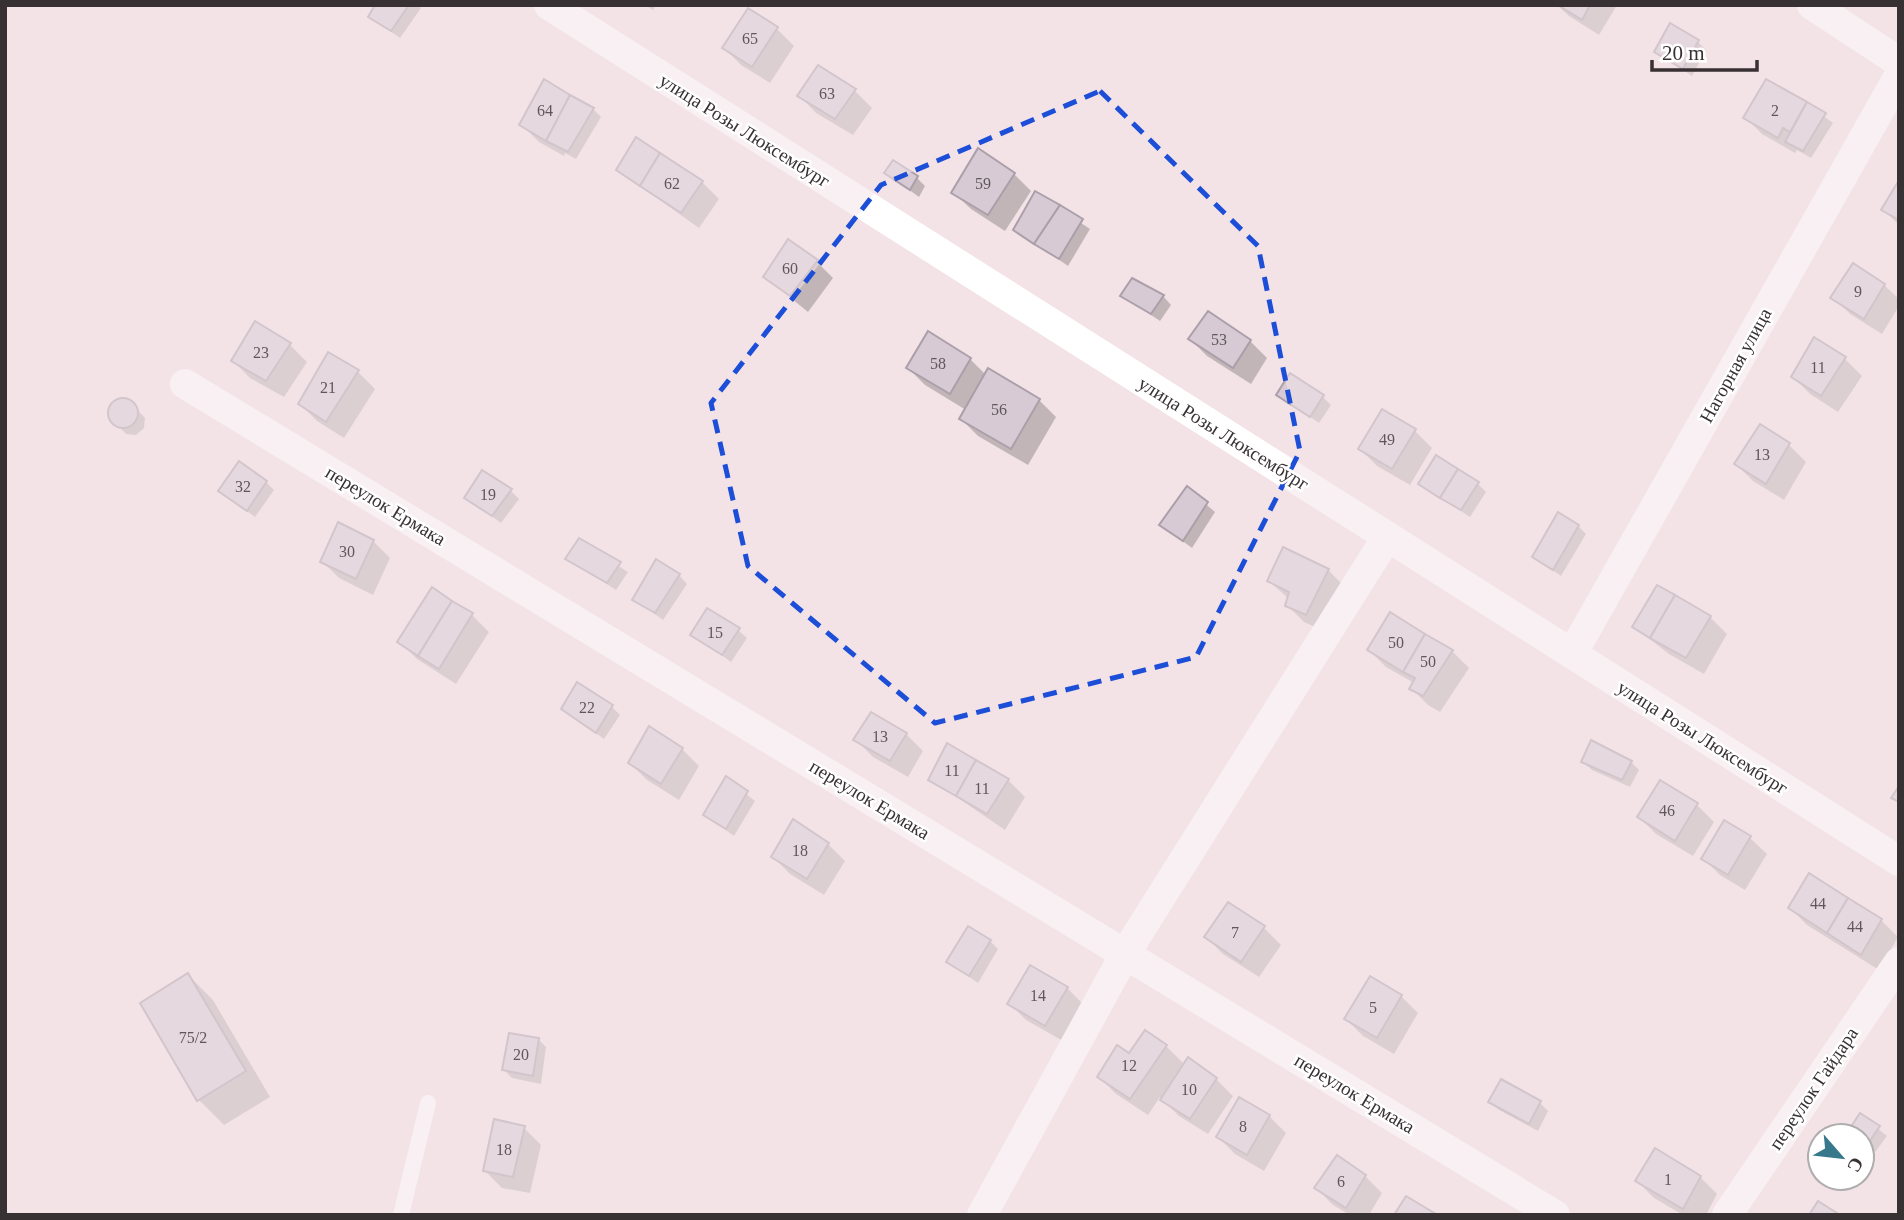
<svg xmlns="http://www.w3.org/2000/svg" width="1904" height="1220" font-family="Georgia,serif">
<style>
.shadow{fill:#0003}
.building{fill:#d7cad4;stroke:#ab9fa9;stroke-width:2}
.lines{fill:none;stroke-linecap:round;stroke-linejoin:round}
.service{stroke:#fff;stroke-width:16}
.minor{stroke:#fff;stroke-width:30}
.marked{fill:none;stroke:#1d4ed8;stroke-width:5;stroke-dasharray:14 9;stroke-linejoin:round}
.labels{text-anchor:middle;stroke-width:5;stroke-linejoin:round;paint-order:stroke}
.number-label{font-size:16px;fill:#60575b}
.street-label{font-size:19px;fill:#383133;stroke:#fff}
</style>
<rect width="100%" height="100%" fill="#f3e3e7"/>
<!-- shadow -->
<g class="shadow">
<path d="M377 5H418L421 8 400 38 370 17Z"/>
<path d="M645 5H656L653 10Z"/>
<path d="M1557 5H1617L1599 35 1569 16Z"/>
<path d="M749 10 777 29 794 46 770 83 741 65 724 48Z"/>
<path d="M1697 41 1706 50 1692 76 1657 52Z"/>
<path d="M819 67 855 91 872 108 853 135 816 113 800 96Z"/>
<path d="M1806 103 1833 123 1811 158 1797 150 1795 153 1762 134 1745 117Z"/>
<path d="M593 109 601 117 576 159 565 153 564 156 539 142 522 125Z"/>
<path d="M618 170 702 182 719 199 699 228Z"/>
<path d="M886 173 917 178 925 186 919 197Z"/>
<path d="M1014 174 1031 191 1005 231 971 209 953 192Z"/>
<path d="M1899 184V225L1884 210Z"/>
<path d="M1036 193 1090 229 1068 266 1015 229Z"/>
<path d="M816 261 833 278 808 312 765 277Z"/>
<path d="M1884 285 1899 299V306L1882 334 1850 314 1833 297Z"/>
<path d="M1123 296H1163L1171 305 1160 321Z"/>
<path d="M256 324 290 345 307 362 284 397 250 378 233 361Z"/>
<path d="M1190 339 1250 341 1267 358 1251 384 1207 356Z"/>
<path d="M1815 340 1845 359 1862 376 1838 412 1810 394 1793 377Z"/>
<path d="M970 359 986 375 1039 400 1056 417 1028 465 978 436 961 419 966 410 925 385 908 368Z"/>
<path d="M358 372 375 389 344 438 317 421 300 404Z"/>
<path d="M1279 395 1323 397 1331 405 1319 423Z"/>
<path d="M118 400 129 401 145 418 144 428 136 435 126 434 110 417 111 407Z"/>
<path d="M1382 412 1415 431 1432 448 1410 485 1377 466 1360 449Z"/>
<path d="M1761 427 1789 445 1806 462 1784 500 1753 481 1736 464Z"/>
<path d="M266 482 274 490 255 517 220 491Z"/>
<path d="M1420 484H1478L1486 492 1470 517Z"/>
<path d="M1187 488 1215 512 1192 548 1161 525Z"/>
<path d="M511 491 519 499 501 523 466 498Z"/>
<path d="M1578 526 1586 534 1561 576 1534 557Z"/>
<path d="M373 541 390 558 373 595 339 578 322 561Z"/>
<path d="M579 541 628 572 616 590 567 559Z"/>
<path d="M1328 570 1345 587 1324 631 1304 622 1287 605 1289 599 1269 581Z"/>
<path d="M679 575 687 584 663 620 634 599Z"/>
<path d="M433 589 472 615 489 632 456 684 417 659 400 642Z"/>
<path d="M1710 617 1727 634 1704 674 1669 654 1634 627Z"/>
<path d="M738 630 747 638 731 662 693 635Z"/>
<path d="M1369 650 1452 651 1469 668 1440 712 1428 705 1411 688 1414 683 1386 667Z"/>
<path d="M612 707 620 715 604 739 563 709Z"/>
<path d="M906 734 923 751 908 777 873 757 856 740Z"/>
<path d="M682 749 699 766 679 800 647 780 630 763Z"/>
<path d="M1583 762H1631L1639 770 1630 787 1592 770Z"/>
<path d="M727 779 755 801 734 836 705 815Z"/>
<path d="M930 779 1008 780 1025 797 1005 830Z"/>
<path d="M1697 805 1714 822 1693 856 1656 834 1639 817Z"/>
<path d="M1749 837 1767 854 1745 890 1720 875 1703 858Z"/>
<path d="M828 844 845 861 824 895 790 874 773 857Z"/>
<path d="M1228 904 1264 928 1281 945 1259 977 1223 954 1206 937Z"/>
<path d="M1790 908 1881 920 1898 937 1879 970 1807 925Z"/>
<path d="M990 941 998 949 978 983 948 962Z"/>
<path d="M1031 967 1067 988 1084 1005 1063 1041 1026 1020 1009 1003Z"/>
<path d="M188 975 213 1000 270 1097 224 1125 199 1100 142 1003Z"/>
<path d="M1401 996 1418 1013 1394 1054 1363 1036 1346 1019Z"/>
<path d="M538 1039 546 1047 541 1084 512 1078 504 1070Z"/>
<path d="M1166 1046 1185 1065 1216 1079 1233 1096 1208 1134 1179 1116 1160 1097 1148 1115 1116 1094 1099 1077 1130 1056Z"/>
<path d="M1501 1081 1540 1103 1548 1111 1538 1131 1499 1110 1490 1102Z"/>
<path d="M1861 1115 1887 1136 1870 1159 1862 1153V1136H1848Z"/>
<path d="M1269 1116 1286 1133 1264 1171 1235 1154 1218 1137Z"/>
<path d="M524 1128 541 1145 530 1193 502 1188 485 1171Z"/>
<path d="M1338 1157 1365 1176 1382 1193 1369 1215H1350L1333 1205 1316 1188Z"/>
<path d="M1700 1177 1717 1194 1706 1215H1683L1654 1198 1637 1181Z"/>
</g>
<!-- building -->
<g class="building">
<path d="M375 5H409L391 31 368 17Z"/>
<path d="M1558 5H1590L1582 20Z"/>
<path d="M748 8 778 27 752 67 722 48Z"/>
<path d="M1670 23 1699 40 1683 69 1654 52Z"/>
<path d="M818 65 856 89 835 119 797 96Z"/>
<path d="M544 79 570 95 546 141 519 125Z"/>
<path d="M1766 79 1807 102 1790 132 1783 128 1778 138 1743 118Z"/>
<path d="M570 95 594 108 568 152 546 141Z"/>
<path d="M1807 102 1826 113 1803 151 1785 142Z"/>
<path d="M636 137 660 153 640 186 616 170Z"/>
<path d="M978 148 1015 173 988 215 951 193Z"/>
<path d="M660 153 703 181 681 213 640 186Z"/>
<path d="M893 160 918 176 910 190 884 173Z"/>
<path d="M1899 180V220L1881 210Z"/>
<path d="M1035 191 1060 205 1034 244 1013 230Z"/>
<path d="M1060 205 1083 219 1059 259 1034 244Z"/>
<path d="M788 239 818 260 790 296 763 277Z"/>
<path d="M1853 263 1885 284 1864 319 1830 298Z"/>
<path d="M1132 278 1164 295 1151 314 1120 296Z"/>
<path d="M1208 311 1251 340 1233 368 1188 339Z"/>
<path d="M255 321 291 343 266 381 231 361Z"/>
<path d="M928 331 971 358 950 394 906 368Z"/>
<path d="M1814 337 1846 357 1821 396 1791 377Z"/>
<path d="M328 352 359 370 326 422 298 404Z"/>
<path d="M988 368 1040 399 1011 449 959 419Z"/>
<path d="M1290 373 1324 395 1310 417 1276 395Z"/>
<circle cx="123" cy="413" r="15"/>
<path d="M1382 409 1416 429 1392 469 1358 449Z"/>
<path d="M1760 424 1790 443 1766 484 1734 464Z"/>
<path d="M1436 455 1458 469 1440 498 1418 484Z"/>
<path d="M239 461 267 481 247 511 218 491Z"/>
<path d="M1458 469 1479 482 1461 510 1440 498Z"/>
<path d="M482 470 512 489 492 516 464 498Z"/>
<path d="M1187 486 1208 502 1183 541 1159 525Z"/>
<path d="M1558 512 1579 525 1553 570 1532 557Z"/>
<path d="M338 522 374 540 356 579 320 562Z"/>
<path d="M579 538 621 562 607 583 565 559Z"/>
<path d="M1283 547 1329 569 1306 615 1285 606 1289 592 1267 581Z"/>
<path d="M656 559 680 574 655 613 632 600Z"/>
<path d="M1657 585 1675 595 1650 638 1632 627Z"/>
<path d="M432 587 452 601 418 656 397 642Z"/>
<path d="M1675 595 1711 616 1686 658 1650 638Z"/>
<path d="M452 601 473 613 439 669 418 656Z"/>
<path d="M707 608 740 628 722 655 690 635Z"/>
<path d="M1390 612 1425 634 1403 672 1367 650Z"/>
<path d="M1425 634 1453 650 1423 696 1409 689 1415 678 1403 672Z"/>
<path d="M577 682 613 705 596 733 561 709Z"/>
<path d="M871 712 907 733 890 761 853 740Z"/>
<path d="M649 726 683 748 661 784 628 763Z"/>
<path d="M1591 740 1632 761 1622 780 1581 762Z"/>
<path d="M947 743 976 760 956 796 928 780Z"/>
<path d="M976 760 1009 779 987 814 956 796Z"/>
<path d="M726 776 748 791 726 829 703 815Z"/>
<path d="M1660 780 1698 803 1675 841 1637 817Z"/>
<path d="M1899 786V802L1891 798Z"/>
<path d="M793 819 829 843 807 879 771 857Z"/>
<path d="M1724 820 1751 836 1728 875 1701 859Z"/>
<path d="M1809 873 1848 898 1827 933 1788 908Z"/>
<path d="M1848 898 1882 919 1861 955 1827 933Z"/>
<path d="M1228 902 1265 926 1241 962 1204 937Z"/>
<path d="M968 926 991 940 969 976 946 962Z"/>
<path d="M1030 965 1068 987 1045 1026 1007 1004Z"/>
<path d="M188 973 246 1071 197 1101 140 1003Z"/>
<path d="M1370 976 1402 995 1377 1038 1344 1019Z"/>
<path d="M1145 1030 1167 1045 1130 1099 1097 1077 1117 1045 1129 1053Z"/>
<path d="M509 1033 539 1038 533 1076 502 1070Z"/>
<path d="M1188 1057 1217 1078 1190 1119 1160 1100Z"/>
<path d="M1501 1079 1541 1101 1529 1124 1488 1102Z"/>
<path d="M1239 1097 1270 1115 1247 1155 1216 1137Z"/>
<path d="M1860 1113 1880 1126 1862 1152V1136H1845Z"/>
<path d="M494 1119 525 1126 513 1177 483 1171Z"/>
<path d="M1655 1148 1701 1176 1683 1209 1635 1181Z"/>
<path d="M1337 1155 1366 1175 1346 1208 1314 1188Z"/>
<path d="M1406 1196 1436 1214V1215H1394Z"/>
<path d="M1818 1201 1840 1215H1809Z"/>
</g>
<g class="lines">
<!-- service -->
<path class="service" d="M401 1215 428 1103"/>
<!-- minor -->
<g class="minor">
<path d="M549 5 1899 861"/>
<path d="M1812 5 1899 62"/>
<path d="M185 384 1555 1215"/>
<path d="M1572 654 1899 76"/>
<path d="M982 1215 1125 954 1387 537"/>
<path d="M1727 1215 1899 962"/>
</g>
</g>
<!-- marked area -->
<path d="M0 0H1904V1220H0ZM1100 91 1258 246 1300 451 1196 657 935 723 748 566 711 403 881 185Z" fill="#f3e3e7" fill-opacity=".55" fill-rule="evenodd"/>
<path class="marked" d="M1100 91 1258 246 1300 451 1196 657 935 723 748 566 711 403 881 185Z"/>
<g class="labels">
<!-- number labels -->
<g class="number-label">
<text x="750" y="44">65</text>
<text x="827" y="99">63</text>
<text x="545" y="116">64</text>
<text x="1775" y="116">2</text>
<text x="672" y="189">62</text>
<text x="983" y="189">59</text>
<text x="790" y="274">60</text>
<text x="1858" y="297">9</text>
<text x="1219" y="345">53</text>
<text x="261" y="358">23</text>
<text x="938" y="369">58</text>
<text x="1818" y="373">11</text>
<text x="328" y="393">21</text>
<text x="999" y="415">56</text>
<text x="1387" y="445">49</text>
<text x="1762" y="460">13</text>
<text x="243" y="492">32</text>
<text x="488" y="500">19</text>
<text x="347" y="557">30</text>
<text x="715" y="638">15</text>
<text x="1396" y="648">50</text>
<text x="1428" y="667">50</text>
<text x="587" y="713">22</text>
<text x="880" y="742">13</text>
<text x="952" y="776">11</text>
<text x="982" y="794">11</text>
<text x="1667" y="816">46</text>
<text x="800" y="856">18</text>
<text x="1818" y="909">44</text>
<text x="1855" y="932">44</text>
<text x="1235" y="938">7</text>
<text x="1038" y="1001">14</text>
<text x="1373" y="1013">5</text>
<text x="193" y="1043">75/2</text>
<text x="521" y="1060">20</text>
<text x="1129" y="1071">12</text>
<text x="1189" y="1095">10</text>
<text x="1243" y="1132">8</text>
<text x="504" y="1155">18</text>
<text x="1668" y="1185">1</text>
<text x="1341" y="1187">6</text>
</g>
<!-- street labels -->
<g class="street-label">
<text transform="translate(745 130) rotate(32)" y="7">улица Розы Люксембург</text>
<text transform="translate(1735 365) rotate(-61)" y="7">Нагорная улица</text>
<text transform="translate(1224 433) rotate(32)" y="7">улица Розы Люксембург</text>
<text transform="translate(386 505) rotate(31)" y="7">переулок Ермака</text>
<text transform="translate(1703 737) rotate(32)" y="7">улица Розы Люксембург</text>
<text transform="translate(870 799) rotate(31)" y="7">переулок Ермака</text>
<text transform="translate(1813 1088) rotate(-56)" y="7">переулок Гайдара</text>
<text transform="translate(1355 1093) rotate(31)" y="7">переулок Ермака</text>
</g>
</g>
<!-- border -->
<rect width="1904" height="1220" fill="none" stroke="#383133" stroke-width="14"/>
<!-- north arrow -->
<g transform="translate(1841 1157) rotate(118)"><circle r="33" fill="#ffffff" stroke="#afadad" stroke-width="2"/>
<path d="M0-5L12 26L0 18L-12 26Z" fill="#38788c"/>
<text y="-10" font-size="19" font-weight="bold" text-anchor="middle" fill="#383133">С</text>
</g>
<!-- scale -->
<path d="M1652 60v10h105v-10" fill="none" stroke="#383133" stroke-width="3.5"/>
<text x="1662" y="60" font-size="21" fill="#383133" stroke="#ffffff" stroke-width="5" paint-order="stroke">20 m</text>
</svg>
